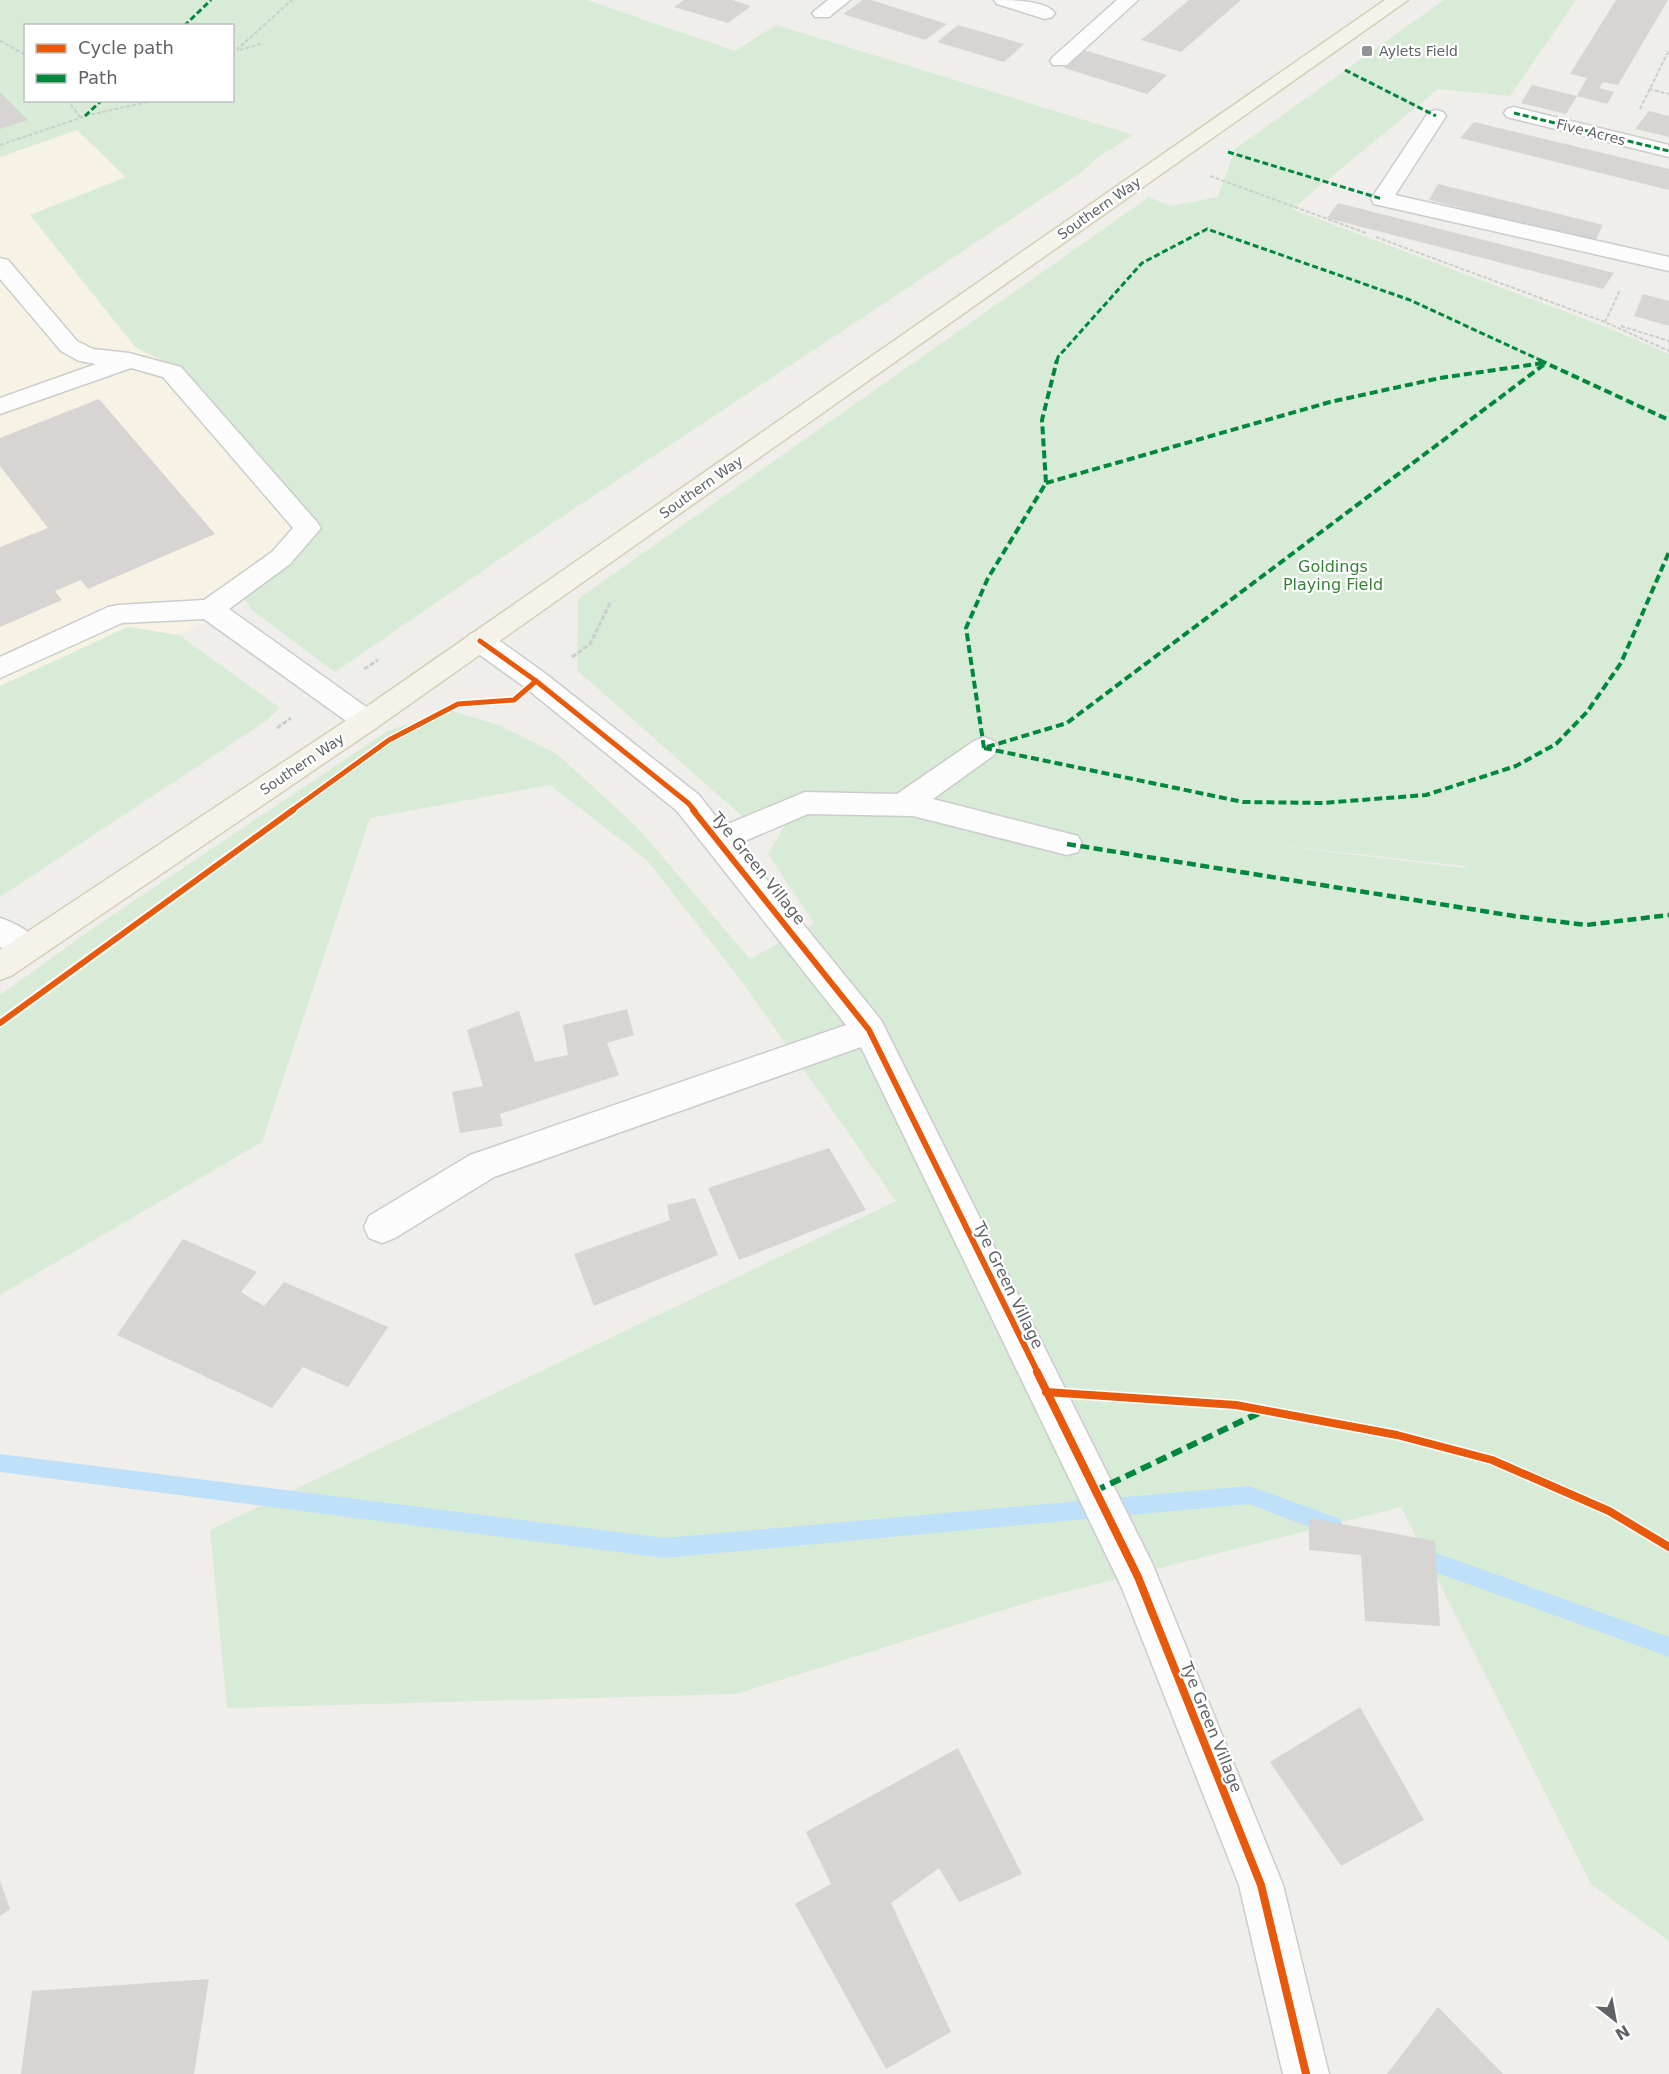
<svg xmlns="http://www.w3.org/2000/svg" width="1669" height="2074" font-family="'DejaVu Sans',sans-serif">
<style>
.commercial{fill:#f7f3e4}
.green{fill:#d8ebd6;fill-rule:evenodd}
.lines{fill:none;stroke-linecap:round;stroke-linejoin:round}
.stream{fill:#bfe0f9;fill-rule:evenodd}
.building{fill:#d6d5d3}
.minor-casing{stroke:#cbcccc;stroke-width:3}
.major-casing{stroke:#d7ceb8;stroke-width:3}
.path-far1{stroke:#cacfcc;stroke-width:2;stroke-dasharray:4 2;stroke-linecap:butt}
.path{stroke:#cacfcc;stroke-width:3;stroke-dasharray:5 2;stroke-linecap:butt}
.minor{fill:#fdfcfc;fill-rule:evenodd}
.major{fill:#f4f2e9;fill-rule:evenodd}
.quiet-far3{stroke:#00873e;stroke-width:3;stroke-dasharray:6 3;stroke-linecap:butt}
.quiet-far2{stroke:#00873e;stroke-width:4;stroke-dasharray:8 4;stroke-linecap:butt}
.quiet-far1{stroke:#00873e;stroke-width:4.5;stroke-dasharray:9 4.5;stroke-linecap:butt}
.quiet{stroke:#00873e;stroke-width:6;stroke-dasharray:11 6;stroke-linecap:butt}
.cycleway-far2-casing{stroke:#fff;stroke-width:8}
.cycleway-far1-casing{stroke:#fff;stroke-width:10}
.cycleway-casing{stroke:#fff;stroke-width:11}
.cycleway-far2{stroke:#e8590c;stroke-width:5}
.cycleway-far1{stroke:#e8590c;stroke-width:6}
.cycleway{stroke:#e8590c;stroke-width:8}
.poi-dot{fill:#919496;stroke:#fff;stroke-width:2}
.labels{text-anchor:middle;stroke-width:4.5;stroke-linejoin:round;paint-order:stroke}
.far-poi-label{font-size:14px;fill:#5f6368;stroke:#fff;text-anchor:start}
.far-street-label{font-size:14px;fill:#5f6368;stroke:#fff}
.park-label{font-size:16px;fill:#348238;stroke:#fff}
.street-label{font-size:16px;fill:#5f6368;stroke:#fff}
</style>
<rect width="100%" height="100%" fill="#efeeea"/>
<!-- commercial -->
<path class="commercial" d="M77 130 126 178 31 215 136 348 166 362 266 464 302 514 274 570 245 599 179 635 128 627 0 686V157Z"/>
<!-- green -->
<g class="green">
<path d="M0 0H587L735 51 776 25 1133 135 1097 158 1079 174 551 524 335 672 251 609 245 599 302 550 301 517 269 466 166 362 136 348 30 215 126 177 77 130 0 157ZM26 26H232V100H26Z"/>
<path d="M1444 0H1576L1510 96 1438 89 1292 209 1606 327 1669 354V1941L1591 1884 1401 1507 1042 1598 736 1694 227 1708 210 1530 896 1201 743 983 647 860 550 785 370 818 262 1142 0 1295V995L92 929 389 730 453 711 498 725 557 754 636 826 750 959 814 923 768 854 788 820 743 817 577 670 578 599 1149 197 1170 206 1218 197 1235 149ZM1250 842 1465 866 1466 867 1464 868Z"/>
<path d="M128 627 179 635 280 708 266 721 0 897V686Z"/>
</g>
<g class="lines">
<!-- stream -->
<g class="stream">
<path d="M0 1454 665 1538 1249 1486 1340 1519 1343 1526 1340 1533 1333 1536 1249 1504 665 1558 0 1472Z"/>
<path d="M1417 1546 1669 1637V1657L1410 1563 1407 1556 1410 1549Z"/>
</g>
</g>
<!-- building -->
<g class="building">
<path d="M684 0H732L751 6 728 23 674 7Z"/>
<path d="M863 0H871L947 24 925 40 843 14Z"/>
<path d="M1189 0H1241L1181 52 1141 40Z"/>
<path d="M1616 0H1668L1618 85 1603 82 1599 88 1614 92 1607 104 1577 96 1587 78 1570 74Z"/>
<path d="M958 25 1024 44 1004 62 937 42Z"/>
<path d="M1084 50 1167 75 1147 94 1064 68Z"/>
<path d="M1532 85 1577 96 1566 114 1521 103Z"/>
<path d="M0 92 28 120 0 129Z"/>
<path d="M1649 111 1669 116V137L1635 129Z"/>
<path d="M1474 122 1669 169V190L1460 138Z"/>
<path d="M1438 184 1603 225 1595 241 1429 200Z"/>
<path d="M1338 203 1614 273 1603 289 1327 218Z"/>
<path d="M1643 294 1669 301V326L1634 316Z"/>
<path d="M99 399 215 534 88 589 81 580 55 591 62 600 0 627V547L48 528 0 466V438Z"/>
<path d="M627 1009 634 1035 607 1043 619 1075 500 1114 503 1126 460 1133 452 1092 483 1086 467 1030 519 1011 535 1062 568 1055 563 1025Z"/>
<path d="M829 1148 866 1210 739 1260 708 1188Z"/>
<path d="M695 1198 718 1255 594 1306 574 1254 670 1220 667 1205Z"/>
<path d="M183 1239 257 1272 241 1292 264 1306 284 1282 388 1327 348 1387 303 1367 272 1408 117 1335Z"/>
<path d="M1309 1518 1435 1541 1440 1626 1365 1621 1361 1555 1309 1550Z"/>
<path d="M1360 1707 1424 1820 1341 1866 1270 1762Z"/>
<path d="M958 1748 1022 1874 959 1902 939 1868 891 1903 951 2032 886 2069 795 1904 831 1884 806 1832Z"/>
<path d="M0 1881 10 1909 0 1916Z"/>
<path d="M209 1979 194 2074H21L32 1991Z"/>
<path d="M1438 2007 1503 2074H1387Z"/>
</g>
<g class="lines">
<defs>
<g id="minor">
<path d="M828 0H850L829 17H815L812 13Z"/>
<path d="M994 0C1010 0 1045 0 1055 13L1052 17 1045 19 997 4Z"/>
<path d="M1117 0H1138L1067 65H1053L1050 61 1053 57Z"/>
<path d="M1514 107 1669 145V157L1507 117 1504 113 1507 109Z"/>
<path d="M1436 110 1443 112 1446 116 1395 195 1669 257V271L1374 204 1371 199 1426 116 1429 112Z"/>
<path d="M0 258 8 260 77 341 93 349 129 353 181 367 317 522 321 528 290 564 229 609 376 714 380 721 376 728 366 731 356 728 204 619 122 623 0 678V657L108 607 118 605 204 600 272 552 293 528 163 377 131 368 0 414V398L96 364 79 361 61 351 0 279Z"/>
<path d="M480 631 490 634 546 674 699 795 723 826 805 792 897 794 974 741 984 737 994 741 999 748 994 755 933 799 1078 836 1082 844 1078 852 1067 855 913 816 808 814 738 844 881 1020 1152 1563 1283 1885 1329 2074H1283L1239 1885 1122 1588 861 1047 494 1177 395 1238 382 1243 369 1238 364 1227 369 1216 470 1155 846 1025 677 811 526 688 470 648 466 641 470 634Z"/>
<path d="M0 918C16 923 34 933 42 948L37 957C21 962 13 956 0 947Z"/>
</g>
<path id="major" d="M1385 0H1408L376 728 11 976 0 980V950L356 714Z"/>
</defs>
<!-- minor casing -->
<use href="#minor" class="minor-casing"/>
<!-- major casing -->
<use href="#major" class="major-casing"/>
<!-- path-far1 -->
<g class="path-far1">
<path d="M0 41 26 55"/>
<path d="M240 50 260 44"/>
<path d="M232 54 292 0"/>
<path d="M1649 89 1669 94"/>
<path d="M67 100 81 118"/>
<path d="M1640 109 1669 50"/>
<path d="M0 145 89 115 156 100"/>
<path d="M1210 176 1366 233"/>
<path d="M1376 237 1605 322 1669 351"/>
<path d="M1605 322 1620 290"/>
<path d="M1621 326 1669 341"/>
</g>
<!-- path -->
<g class="path">
<path d="M572 657 590 644 611 601"/>
<path d="M364 669 378 660"/>
<path d="M277 728 291 718"/>
</g>
<!-- minor -->
<use href="#minor" class="minor"/>
<!-- major -->
<use href="#major" class="major"/>
<!-- quiet-far3 -->
<g class="quiet-far3">
<path d="M184 26 211 0"/>
<path d="M1345 70 1436 116"/>
<path d="M1514 113 1669 151"/>
<path d="M85 116 102 100"/>
<path d="M1228 152 1382 199"/>
<path d="M1057 361 1058 357 1142 263 1207 229 1410 300 1542 361"/>
</g>
<!-- quiet-far2 -->
<g class="quiet-far2">
<path d="M1539 360 1669 420"/>
<path d="M1046 483 1330 402 1440 378 1543 363"/>
<path d="M987 747 1067 723 1546 363"/>
<path d="M984 748 966 628 988 578 1046 483 1042 420 1057 360"/>
<path d="M984 748 1243 802 1322 803 1426 795 1516 766 1556 744 1587 712 1621 663 1669 552"/>
</g>
<!-- quiet-far1 -->
<path class="quiet-far1" d="M1067 844 1514 916 1586 925 1669 915"/>
<!-- quiet -->
<path class="quiet" d="M1095 1491 1261 1412"/>
<defs>
<g id="cycleway-far2">
<path d="M480 641 536 681 688 803 695 811"/>
<path d="M291 811 389 740 458 704 514 700 536 681"/>
</g>
<g id="cycleway-far1">
<path d="M693 810 869 1030 1038 1373"/>
<path d="M0 1023 293 810"/>
</g>
<g id="cycleway">
<path d="M1037 1372 1138 1577 1261 1885 1306 2074"/>
<path d="M1046 1392 1236 1405 1397 1435 1492 1460 1609 1511 1669 1547"/>
</g>
</defs>
<!-- cycleway-far2 casing -->
<use href="#cycleway-far2" class="cycleway-far2-casing"/>
<!-- cycleway-far1 casing -->
<use href="#cycleway-far1" class="cycleway-far1-casing"/>
<!-- cycleway casing -->
<use href="#cycleway" class="cycleway-casing"/>
<!-- cycleway-far2 -->
<use href="#cycleway-far2" class="cycleway-far2"/>
<!-- cycleway-far1 -->
<use href="#cycleway-far1" class="cycleway-far1"/>
<!-- cycleway -->
<use href="#cycleway" class="cycleway"/>
</g>
<!-- markers -->
<rect class="poi-dot" x="1361" y="45" width="12" height="12" rx="3"/>
<g class="labels">
<!-- far-poi labels -->
<g class="far-poi-label">
<text x="1379" y="56">Aylets Field</text>
</g>
<!-- far-street labels -->
<g class="far-street-label">
<text transform="translate(1591 132) rotate(14)" y="5">Five Acres</text>
<text transform="translate(1099 208) rotate(-35)" y="5">Southern Way</text>
<text transform="translate(701 487) rotate(-35)" y="5">Southern Way</text>
<text transform="translate(302 764) rotate(-34)" y="5">Southern Way</text>
</g>
<!-- park labels -->
<g class="park-label">
<text x="1333" y="572">Goldings<tspan x="1333" dy="18">Playing Field</tspan></text>
</g>
<!-- street labels -->
<g class="street-label">
<text transform="translate(759 868) rotate(51)" y="6">Tye Green Village</text>
<text transform="translate(1009 1285) rotate(64)" y="6">Tye Green Village</text>
<text transform="translate(1212 1727) rotate(68)" y="6">Tye Green Village</text>
</g>
</g>
<!-- legend -->
<rect x="24" y="24" width="210" height="78" fill="#ffffff" stroke="#bfc1c3" stroke-width="1.5"/>
<rect x="36" y="44" width="30" height="9" fill="#e8590c" stroke="#bfc1c3" stroke-width="1.5"/>
<text x="78" y="54" font-size="18" fill="#5f6368">Cycle path</text>
<rect x="36" y="74" width="30" height="9" fill="#00873e" stroke="#bfc1c3" stroke-width="1.5"/>
<text x="78" y="84" font-size="18" fill="#5f6368">Path</text>
<!-- north arrow -->
<g transform="translate(1615 2020) rotate(149)" stroke="#ffffff" stroke-width="4.5" paint-order="stroke">
<path d="M0-4.5L10 22L0 15L-10 22Z" fill="#5f6368"/>
<text y="-9" font-size="16" font-weight="bold" text-anchor="middle" fill="#5f6368">N</text>
</g>
</svg>
